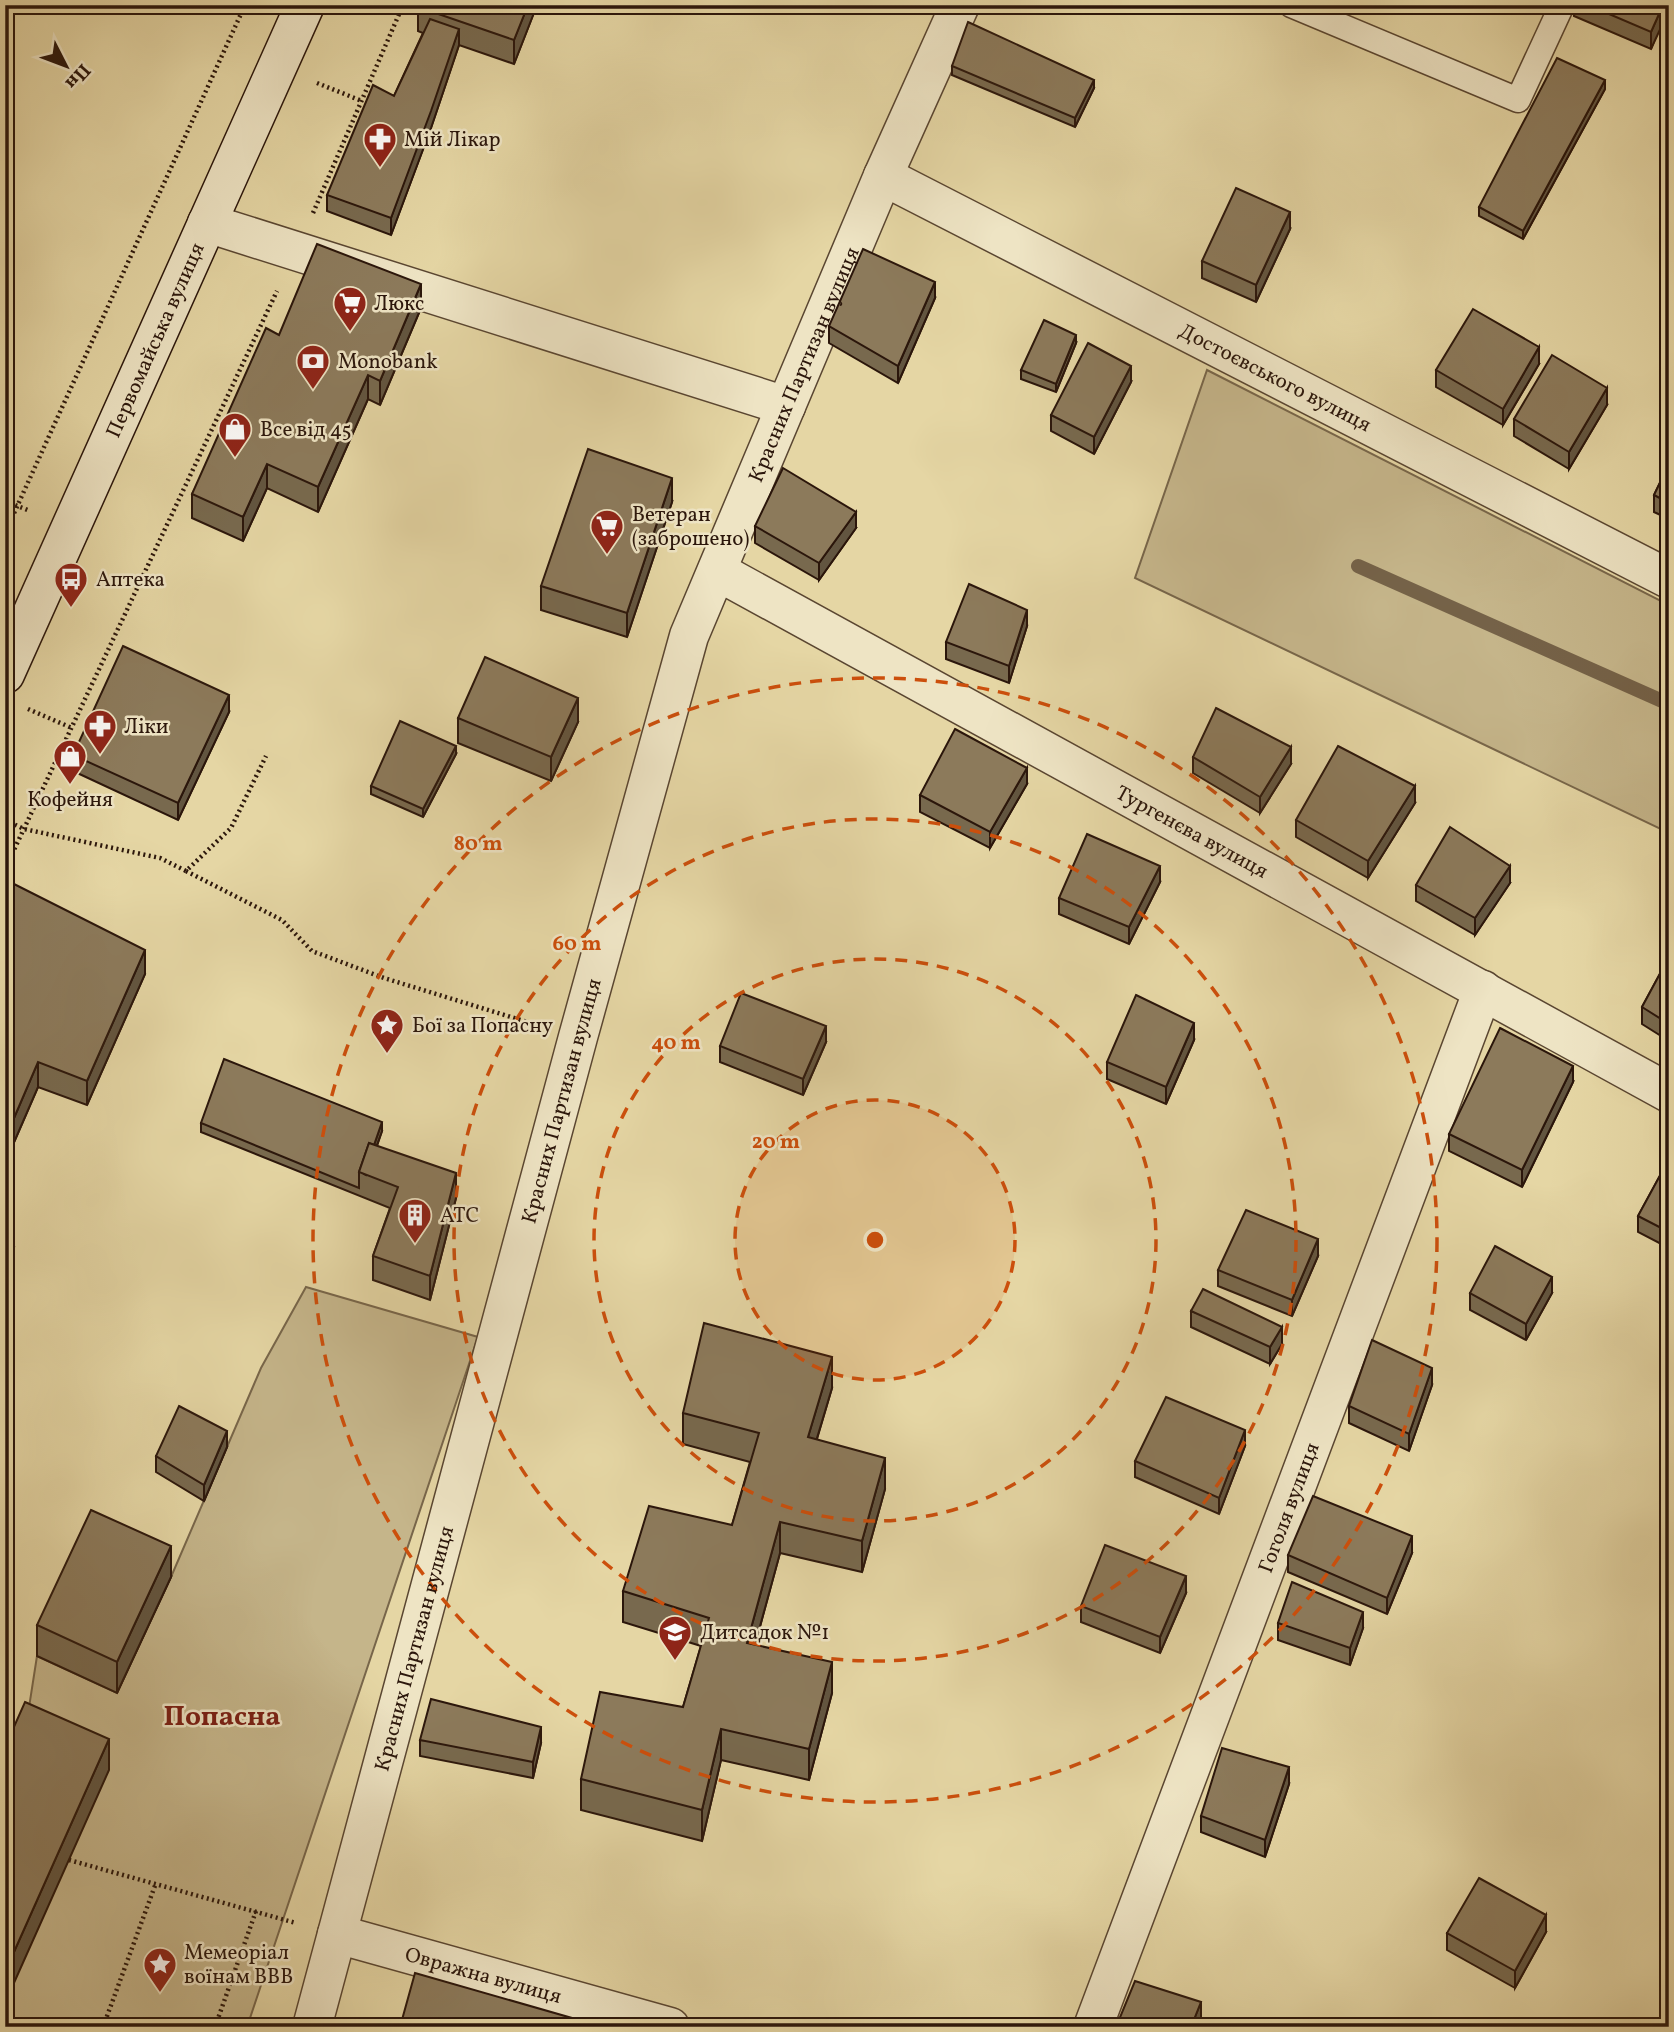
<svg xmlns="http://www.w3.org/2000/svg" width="1674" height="2032" font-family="Vollkorn,serif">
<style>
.green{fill:#c5b58a;stroke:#78664a;stroke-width:2}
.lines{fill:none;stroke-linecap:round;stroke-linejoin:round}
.stream{stroke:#756248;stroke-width:14}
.lane-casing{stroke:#5a4631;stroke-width:27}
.street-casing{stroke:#5a4631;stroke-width:41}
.secondary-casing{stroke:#2b160b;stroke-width:41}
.path{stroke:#2b160b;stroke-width:4.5;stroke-dasharray:2 3.5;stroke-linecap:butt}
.lane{stroke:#eee4c4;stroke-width:24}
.street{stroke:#eee4c4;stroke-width:38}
.secondary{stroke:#eee4c4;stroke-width:38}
.wall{fill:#78694e;stroke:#2b160b;stroke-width:2}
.shaded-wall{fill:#625540;stroke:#2b160b;stroke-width:2}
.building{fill:#8c7a5b;stroke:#2b160b;stroke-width:2}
.ring{fill:none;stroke:#cc4f0c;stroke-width:3.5;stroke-dasharray:12 9}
.labels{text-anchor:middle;stroke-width:5;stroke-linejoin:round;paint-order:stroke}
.poi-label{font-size:21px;fill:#2b160b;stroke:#eee4c4;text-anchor:start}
.street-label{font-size:21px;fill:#2b160b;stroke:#eee4c4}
.district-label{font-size:28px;font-weight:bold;fill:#7a1f14;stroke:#eee4c4}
.centre{fill:#cc4f0c;stroke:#eee4c4;stroke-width:3.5}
.ring-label{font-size:21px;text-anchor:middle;font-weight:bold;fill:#cc4f0c;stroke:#eee4c4;stroke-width:5;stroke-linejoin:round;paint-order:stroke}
</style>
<rect width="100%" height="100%" fill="#e5d6a4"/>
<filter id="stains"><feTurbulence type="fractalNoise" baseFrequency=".00286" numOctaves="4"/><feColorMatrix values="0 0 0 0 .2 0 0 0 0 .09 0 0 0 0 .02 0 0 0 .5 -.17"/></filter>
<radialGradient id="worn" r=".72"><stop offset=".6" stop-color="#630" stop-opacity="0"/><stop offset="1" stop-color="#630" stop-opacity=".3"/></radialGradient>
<!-- green -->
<g class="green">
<path d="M1207 370 1669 605V833L1135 578Z"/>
<path d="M306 1287 478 1337 247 2027H5V2003L25 1733 37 1656 117 1693 171 1577 261 1368Z"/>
</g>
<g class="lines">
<!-- stream -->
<path class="stream" d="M1358 566 1669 704"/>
<defs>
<path id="lane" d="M1291 5 1518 100 1562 5"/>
<g id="street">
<path id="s1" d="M883 176 1669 579"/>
<path d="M207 223 786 406"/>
<path id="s2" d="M717 571 1669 1093"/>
<path id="s3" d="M337 1934 670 2027"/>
<path id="s4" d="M312 2027 578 1037 689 636 883 176 960 5"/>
<path id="s5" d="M1093 2027 1483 990"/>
</g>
<g id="secondary">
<path id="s6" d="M5 674 305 5"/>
</g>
</defs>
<!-- lane casing -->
<use href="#lane" class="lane-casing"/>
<!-- street casing -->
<use href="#street" class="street-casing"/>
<!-- secondary casing -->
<use href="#secondary" class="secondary-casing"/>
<!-- path -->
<g class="path">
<path d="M317 83 362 101"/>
<path d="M313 213 403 5"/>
<path d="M5 501 30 511"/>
<path d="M5 533 245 5"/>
<path d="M28 709 72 728"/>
<path d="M5 820 24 829 160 858 186 871 231 828 266 756"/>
<path d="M5 869 277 291"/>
<path d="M186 871 282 920 312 951 384 978 537 1025"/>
<path d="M69 1860 296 1923"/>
<path d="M103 2027 156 1883"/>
<path d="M215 2027 256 1911"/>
</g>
<!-- lane -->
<use href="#lane" class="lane"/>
<!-- street -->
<use href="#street" class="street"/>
<!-- secondary -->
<use href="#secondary" class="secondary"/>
</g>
<!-- wall -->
<g class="wall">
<path d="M537 5 514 64 459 45 431 128 391 235 327 211V195L394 96 423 33 418 31V7Z"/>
<path d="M1574 5H1669L1651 49 1574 16Z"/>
<path d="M952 66 1094 88 1075 127 952 75Z"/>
<path d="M1605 89 1523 239 1479 216V207Z"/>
<path d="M1290 229 1256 302 1202 278V261Z"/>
<path d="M935 298 898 383 829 343V326Z"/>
<path d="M421 308 380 405 368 399 318 512 267 488 243 541 192 518V494L279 335Z"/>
<path d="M1076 343 1056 392 1021 379V370Z"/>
<path d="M1539 364 1503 425 1436 387V370Z"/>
<path d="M1131 382 1094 454 1051 431V415Z"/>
<path d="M1607 405 1569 469 1514 436V419Z"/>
<path d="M1669 464V519L1654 512V495Z"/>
<path d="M672 502 627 637 541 610V586Z"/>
<path d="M755 526 856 528 819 580 755 543Z"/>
<path d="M1027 626 1009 683 946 659V642Z"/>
<path d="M229 712 178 820 73 771V755Z"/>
<path d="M458 718 578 722 551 781 458 743Z"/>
<path d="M456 754 423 817 371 794V786Z"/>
<path d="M1193 757 1291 764 1260 813 1193 773Z"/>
<path d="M1027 784 990 848 920 812V795Z"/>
<path d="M1415 803 1368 878 1296 837V820Z"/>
<path d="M1160 882 1129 944 1059 914V898Z"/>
<path d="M1510 883 1475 935 1416 901V885Z"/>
<path d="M5 893 145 974 87 1105 38 1087 5 1163Z"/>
<path d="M1669 957V1041L1642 1024V1007Z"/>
<path d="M1194 1040 1166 1104 1107 1079V1062Z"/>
<path d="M826 1042 803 1095 720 1062V1046Z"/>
<path d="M1573 1082 1522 1187 1449 1151V1134Z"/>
<path d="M201 1123 382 1131 377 1146 456 1198 430 1300 373 1280V1256L390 1208 201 1132Z"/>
<path d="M1669 1159V1248L1638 1232V1216Z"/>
<path d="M1318 1256 1292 1316 1218 1286V1270Z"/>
<path d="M1470 1293H1552L1526 1340 1470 1310Z"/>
<path d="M1191 1311 1282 1344 1270 1364 1191 1327Z"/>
<path d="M1432 1385 1409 1451 1349 1423V1406Z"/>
<path d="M832 1388 817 1439 885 1489 862 1572 780 1553 755 1645 832 1693 809 1780 721 1760 702 1841 581 1810V1779L683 1707 701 1646 623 1622V1591L732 1525 750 1462 683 1444V1413Z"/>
<path d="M1245 1446 1219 1514 1135 1477V1461Z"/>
<path d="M227 1447 204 1501 156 1472V1456Z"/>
<path d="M1412 1553 1387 1614 1288 1572V1555Z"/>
<path d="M171 1577 117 1693 37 1656V1625Z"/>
<path d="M1186 1593 1160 1653 1081 1622V1606Z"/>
<path d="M1278 1623 1363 1628 1350 1665 1278 1640Z"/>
<path d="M420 1740 541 1743 533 1778 420 1756Z"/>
<path d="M1289 1784 1265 1857 1201 1832V1816Z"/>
<path d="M1546 1932 1515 1988 1447 1950V1933Z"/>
</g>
<!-- shaded-wall -->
<g class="shaded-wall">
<path d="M528 5H537L514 64V40Z"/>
<path d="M1663 5H1669V10L1651 49V32Z"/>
<path d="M459 29V45L431 128 391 235V218Z"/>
<path d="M1094 80V88L1075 127V118Z"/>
<path d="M1605 80V89L1523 239V231Z"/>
<path d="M1290 212V229L1256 302V285Z"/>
<path d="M935 282V298L898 383V366Z"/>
<path d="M421 284V308L380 405V381Z"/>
<path d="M1076 335V343L1056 392V384Z"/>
<path d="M1539 347V364L1503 425V409Z"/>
<path d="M1131 366V382L1094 454V437Z"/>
<path d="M368 375V399L318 512V487Z"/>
<path d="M1607 388V405L1569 469V452Z"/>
<path d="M267 464V488L243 541V517Z"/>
<path d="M672 478V502L627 637V613Z"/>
<path d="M856 512V528L819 580V563Z"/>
<path d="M1027 610V626L1009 683V666Z"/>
<path d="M229 695V712L178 820V803Z"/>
<path d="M578 698V722L551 781V757Z"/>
<path d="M456 746V754L423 817V809Z"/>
<path d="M1291 747V764L1260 813V797Z"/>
<path d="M1027 768V784L990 848V832Z"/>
<path d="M1415 786V803L1368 878V861Z"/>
<path d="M1160 866V882L1129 944V927Z"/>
<path d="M1510 866V883L1475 935V918Z"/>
<path d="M145 950V974L87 1105V1081Z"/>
<path d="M1194 1023V1040L1166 1104V1087Z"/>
<path d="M826 1026V1042L803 1095V1079Z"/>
<path d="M38 1062V1087L5 1163V1139Z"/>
<path d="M1573 1066V1082L1522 1187V1170Z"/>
<path d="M382 1122V1131L366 1175 364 1174Z"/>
<path d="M456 1173V1198L430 1300V1276Z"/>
<path d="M1318 1239V1256L1292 1316V1300Z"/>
<path d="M14 1247V1271L5 1291V1267Z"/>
<path d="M1552 1277V1293L1526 1340V1324Z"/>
<path d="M1282 1327V1344L1270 1364V1347Z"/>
<path d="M832 1357V1388L808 1468V1437Z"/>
<path d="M1432 1368V1385L1409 1451V1434Z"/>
<path d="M1245 1430V1446L1219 1514V1498Z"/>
<path d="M227 1431V1447L204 1501V1485Z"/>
<path d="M885 1458V1489L862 1572V1541Z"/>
<path d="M780 1522V1553L747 1674V1643Z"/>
<path d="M1412 1536V1553L1387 1614V1598Z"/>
<path d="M171 1546V1577L117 1693V1662Z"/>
<path d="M1186 1576V1593L1160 1653V1637Z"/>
<path d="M1363 1612V1628L1350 1665V1648Z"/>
<path d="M832 1662V1693L809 1780V1749Z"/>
<path d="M541 1727V1743L533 1778V1762Z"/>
<path d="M721 1729V1760L702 1841V1810Z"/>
<path d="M109 1739V1770L5 2003V1972Z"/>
<path d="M1289 1767V1784L1265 1857V1840Z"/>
<path d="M1546 1915V1932L1515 1988V1971Z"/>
<path d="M1201 2002V2019L1198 2027H1191Z"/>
</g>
<!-- building -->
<g class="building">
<path d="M418 5H528L514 40 418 7Z"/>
<path d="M1588 5H1663L1651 32Z"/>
<path d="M430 19 459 29 431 111 391 218 327 195 373 85 394 96Z"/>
<path d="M968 22 1094 80 1075 118 952 66Z"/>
<path d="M1557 58 1605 80 1523 231 1479 207Z"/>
<path d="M1236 188 1290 212 1256 285 1202 261Z"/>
<path d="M317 244 421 284 380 381 368 375 318 487 267 464 243 517 192 494 266 328 279 335Z"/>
<path d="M863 249 935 282 898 366 829 326Z"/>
<path d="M1473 309 1539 347 1503 409 1436 370Z"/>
<path d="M1044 320 1076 335 1056 384 1021 370Z"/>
<path d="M1088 343 1131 366 1094 437 1051 415Z"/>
<path d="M1552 355 1607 388 1569 452 1514 419Z"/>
<path d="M588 449 672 478 627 613 541 586Z"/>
<path d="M1669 464V503L1654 495Z"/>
<path d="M783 468 856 512 819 563 755 526Z"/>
<path d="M969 584 1027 610 1009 666 946 642Z"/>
<path d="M123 646 229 695 178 803 73 755Z"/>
<path d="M485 657 578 698 551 757 458 718Z"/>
<path d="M1216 708 1291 747 1260 797 1193 757Z"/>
<path d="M400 721 456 746 423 809 371 786Z"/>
<path d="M955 729 1027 768 990 832 920 795Z"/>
<path d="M1338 746 1415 786 1368 861 1296 820Z"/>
<path d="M1450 827 1510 866 1475 918 1416 885Z"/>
<path d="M1087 834 1160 866 1129 927 1059 898Z"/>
<path d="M10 882 145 950 87 1081 38 1062 5 1139V893Z"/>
<path d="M1669 957V1024L1642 1007Z"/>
<path d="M741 993 826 1026 803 1079 720 1046Z"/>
<path d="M1136 995 1194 1023 1166 1087 1107 1062Z"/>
<path d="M1500 1028 1573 1066 1522 1170 1449 1134Z"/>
<path d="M224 1059 382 1122 374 1145 369 1143 359 1172V1188L201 1123Z"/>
<path d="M369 1143 456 1173 430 1276 373 1256 398 1187 359 1172Z"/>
<path d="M1669 1159V1232L1638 1216Z"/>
<path d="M1246 1210 1318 1239 1292 1300 1218 1270Z"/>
<path d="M5 1244 14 1247 5 1267Z"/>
<path d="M1495 1246 1552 1277 1526 1324 1470 1293Z"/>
<path d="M1203 1289 1282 1327 1270 1347 1191 1311Z"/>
<path d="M704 1323 832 1357 808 1437 885 1458 862 1541 780 1522 747 1643 832 1662 809 1749 721 1729 702 1810 581 1779 600 1692 683 1707 709 1618 623 1591 649 1506 732 1525 759 1433 683 1413Z"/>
<path d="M1372 1340 1432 1368 1409 1434 1349 1406Z"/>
<path d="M1166 1397 1245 1430 1219 1498 1135 1461Z"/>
<path d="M179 1406 227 1431 204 1485 156 1456Z"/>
<path d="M1313 1496 1412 1536 1387 1598 1288 1555Z"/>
<path d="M91 1510 171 1546 117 1662 37 1625Z"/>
<path d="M1105 1545 1186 1576 1160 1637 1081 1606Z"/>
<path d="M1292 1582 1363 1612 1350 1648 1278 1623Z"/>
<path d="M431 1699 541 1727 533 1762 420 1740Z"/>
<path d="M25 1702 109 1739 5 1972V1747Z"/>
<path d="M1222 1748 1289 1767 1265 1840 1201 1816Z"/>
<path d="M1479 1878 1546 1915 1515 1971 1447 1933Z"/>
<path d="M415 1973 579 2020 577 2027H400Z"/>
<path d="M1135 1981 1201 2002 1191 2027H1116Z"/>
</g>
<!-- distance rings -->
<circle cx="875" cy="1240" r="140" fill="#cc4f0c" fill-opacity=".12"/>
<g class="ring">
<circle cx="875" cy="1240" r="140"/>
<circle cx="875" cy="1240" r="281"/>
<circle cx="875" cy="1240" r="421"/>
<circle cx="875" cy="1240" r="562"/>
</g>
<!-- icons -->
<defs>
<symbol id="pharmacy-pin" viewBox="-11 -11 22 30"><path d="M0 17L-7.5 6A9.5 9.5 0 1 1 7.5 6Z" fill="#8f2418" stroke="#eee4c4"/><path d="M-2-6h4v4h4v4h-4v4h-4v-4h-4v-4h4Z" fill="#fff"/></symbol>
<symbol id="supermarket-pin" viewBox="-11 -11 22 30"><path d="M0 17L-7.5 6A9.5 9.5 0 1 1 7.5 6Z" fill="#8f2418" stroke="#eee4c4"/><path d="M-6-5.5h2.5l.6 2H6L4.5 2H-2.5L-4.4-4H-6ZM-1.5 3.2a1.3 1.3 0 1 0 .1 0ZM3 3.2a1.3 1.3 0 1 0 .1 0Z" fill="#fff"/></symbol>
<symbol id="bank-pin" viewBox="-11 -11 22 30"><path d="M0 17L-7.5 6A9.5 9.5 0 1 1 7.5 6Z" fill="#8f2418" stroke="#eee4c4"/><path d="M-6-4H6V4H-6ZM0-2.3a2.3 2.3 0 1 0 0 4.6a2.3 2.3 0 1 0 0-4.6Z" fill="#fff"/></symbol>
<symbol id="shop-pin" viewBox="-11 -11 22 30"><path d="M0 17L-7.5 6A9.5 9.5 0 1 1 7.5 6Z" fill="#8f2418" stroke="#eee4c4"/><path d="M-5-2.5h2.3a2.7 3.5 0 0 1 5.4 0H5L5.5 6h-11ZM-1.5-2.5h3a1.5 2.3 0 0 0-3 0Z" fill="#fff"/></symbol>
<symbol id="bus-pin" viewBox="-11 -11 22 30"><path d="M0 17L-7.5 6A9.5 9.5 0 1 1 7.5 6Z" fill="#8f2418" stroke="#eee4c4"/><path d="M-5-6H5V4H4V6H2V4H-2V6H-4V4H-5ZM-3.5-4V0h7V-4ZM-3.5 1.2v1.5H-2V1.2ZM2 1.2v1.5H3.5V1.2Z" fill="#fff"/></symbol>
<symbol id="sight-pin" viewBox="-11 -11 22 30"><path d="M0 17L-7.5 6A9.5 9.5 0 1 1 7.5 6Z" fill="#8f2418" stroke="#eee4c4"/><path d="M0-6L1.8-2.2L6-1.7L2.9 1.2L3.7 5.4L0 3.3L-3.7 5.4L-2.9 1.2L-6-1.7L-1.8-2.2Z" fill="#fff"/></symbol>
<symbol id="building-pin" viewBox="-11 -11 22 30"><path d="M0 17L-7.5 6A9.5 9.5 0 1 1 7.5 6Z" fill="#8f2418" stroke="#eee4c4"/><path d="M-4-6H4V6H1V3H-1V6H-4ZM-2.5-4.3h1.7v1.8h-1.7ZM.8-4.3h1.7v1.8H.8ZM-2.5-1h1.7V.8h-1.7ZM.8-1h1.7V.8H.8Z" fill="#fff"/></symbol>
<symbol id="school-pin" viewBox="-11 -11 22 30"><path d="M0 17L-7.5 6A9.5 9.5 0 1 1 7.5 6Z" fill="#8f2418" stroke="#eee4c4"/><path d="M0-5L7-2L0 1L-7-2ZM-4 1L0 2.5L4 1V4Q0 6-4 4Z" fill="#fff"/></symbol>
</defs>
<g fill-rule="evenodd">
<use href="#pharmacy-pin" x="361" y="120" width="38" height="52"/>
<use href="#supermarket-pin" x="331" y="284" width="38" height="52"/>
<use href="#bank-pin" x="294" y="342" width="38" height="52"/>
<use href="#shop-pin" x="216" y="410" width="38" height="52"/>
<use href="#supermarket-pin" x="588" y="507" width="38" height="52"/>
<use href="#bus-pin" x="52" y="560" width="38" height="52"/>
<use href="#pharmacy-pin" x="81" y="707" width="38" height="52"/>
<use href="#shop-pin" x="51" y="737" width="38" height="52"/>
<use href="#sight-pin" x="368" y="1006" width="38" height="52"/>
<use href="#building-pin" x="396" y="1196" width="38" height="52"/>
<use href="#school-pin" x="656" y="1613" width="38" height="52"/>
<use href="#sight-pin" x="141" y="1945" width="38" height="52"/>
</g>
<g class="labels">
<!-- poi labels -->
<g class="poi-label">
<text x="404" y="146">Мій Лікар</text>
<text x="374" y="310">Люкс</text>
<text x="338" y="368">Monobank</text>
<text x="260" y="436">Все від 45</text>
<text x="632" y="521">Ветеран<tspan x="632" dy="24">(заброшено)</tspan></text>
<text x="96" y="586">Аптека</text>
<text x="124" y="733">Ліки</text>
<text x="70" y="806" text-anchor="middle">Кофейня</text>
<text x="412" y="1032">Бої за Попасну</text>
<text x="440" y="1222">АТС</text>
<text x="700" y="1639">Дитсадок №1</text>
<text x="184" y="1959">Мемеоріал<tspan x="184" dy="24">воїнам ВВВ</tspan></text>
</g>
<!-- street labels -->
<g class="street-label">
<text dy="7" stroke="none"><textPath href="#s6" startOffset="366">Первомайська вулиця</textPath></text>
<text dy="7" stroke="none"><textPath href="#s4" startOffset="1736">Красних Партизан вулиця</textPath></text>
<text dy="7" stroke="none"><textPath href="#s1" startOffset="441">Достоєвського вулиця</textPath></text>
<text dy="7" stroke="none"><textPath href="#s2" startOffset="542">Тургенєва вулиця</textPath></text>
<text dy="7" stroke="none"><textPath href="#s4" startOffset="959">Красних Партизан вулиця</textPath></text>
<text dy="7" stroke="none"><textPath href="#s5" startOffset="555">Гоголя вулиця</textPath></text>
<text dy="7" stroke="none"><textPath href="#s4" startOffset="392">Красних Партизан вулиця</textPath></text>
<text dy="7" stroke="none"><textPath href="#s3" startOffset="152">Овражна вулиця</textPath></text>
</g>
<!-- district labels -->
<g class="district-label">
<text x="222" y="1725">Попасна</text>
</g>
</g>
<circle cx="875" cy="1240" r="10" class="centre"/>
<g class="ring-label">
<text x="478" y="850">80 m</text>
<text x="577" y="950">60 m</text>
<text x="676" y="1049">40 m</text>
<text x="776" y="1148">20 m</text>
</g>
<!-- margin -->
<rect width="1674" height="2032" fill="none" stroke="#e5d6a4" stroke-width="28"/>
<rect x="7" y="7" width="1660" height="2018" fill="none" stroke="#2b160b" stroke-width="3.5"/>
<rect x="14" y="14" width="1646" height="2004" fill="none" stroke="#2b160b" stroke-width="2"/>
<!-- north arrow -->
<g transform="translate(66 66) rotate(132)" stroke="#eee4c4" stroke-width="5" paint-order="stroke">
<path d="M0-5L12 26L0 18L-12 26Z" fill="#2b160b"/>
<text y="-10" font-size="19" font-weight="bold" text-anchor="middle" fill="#2b160b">Пн</text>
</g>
<rect width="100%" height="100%" filter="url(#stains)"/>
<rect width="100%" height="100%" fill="url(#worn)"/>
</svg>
